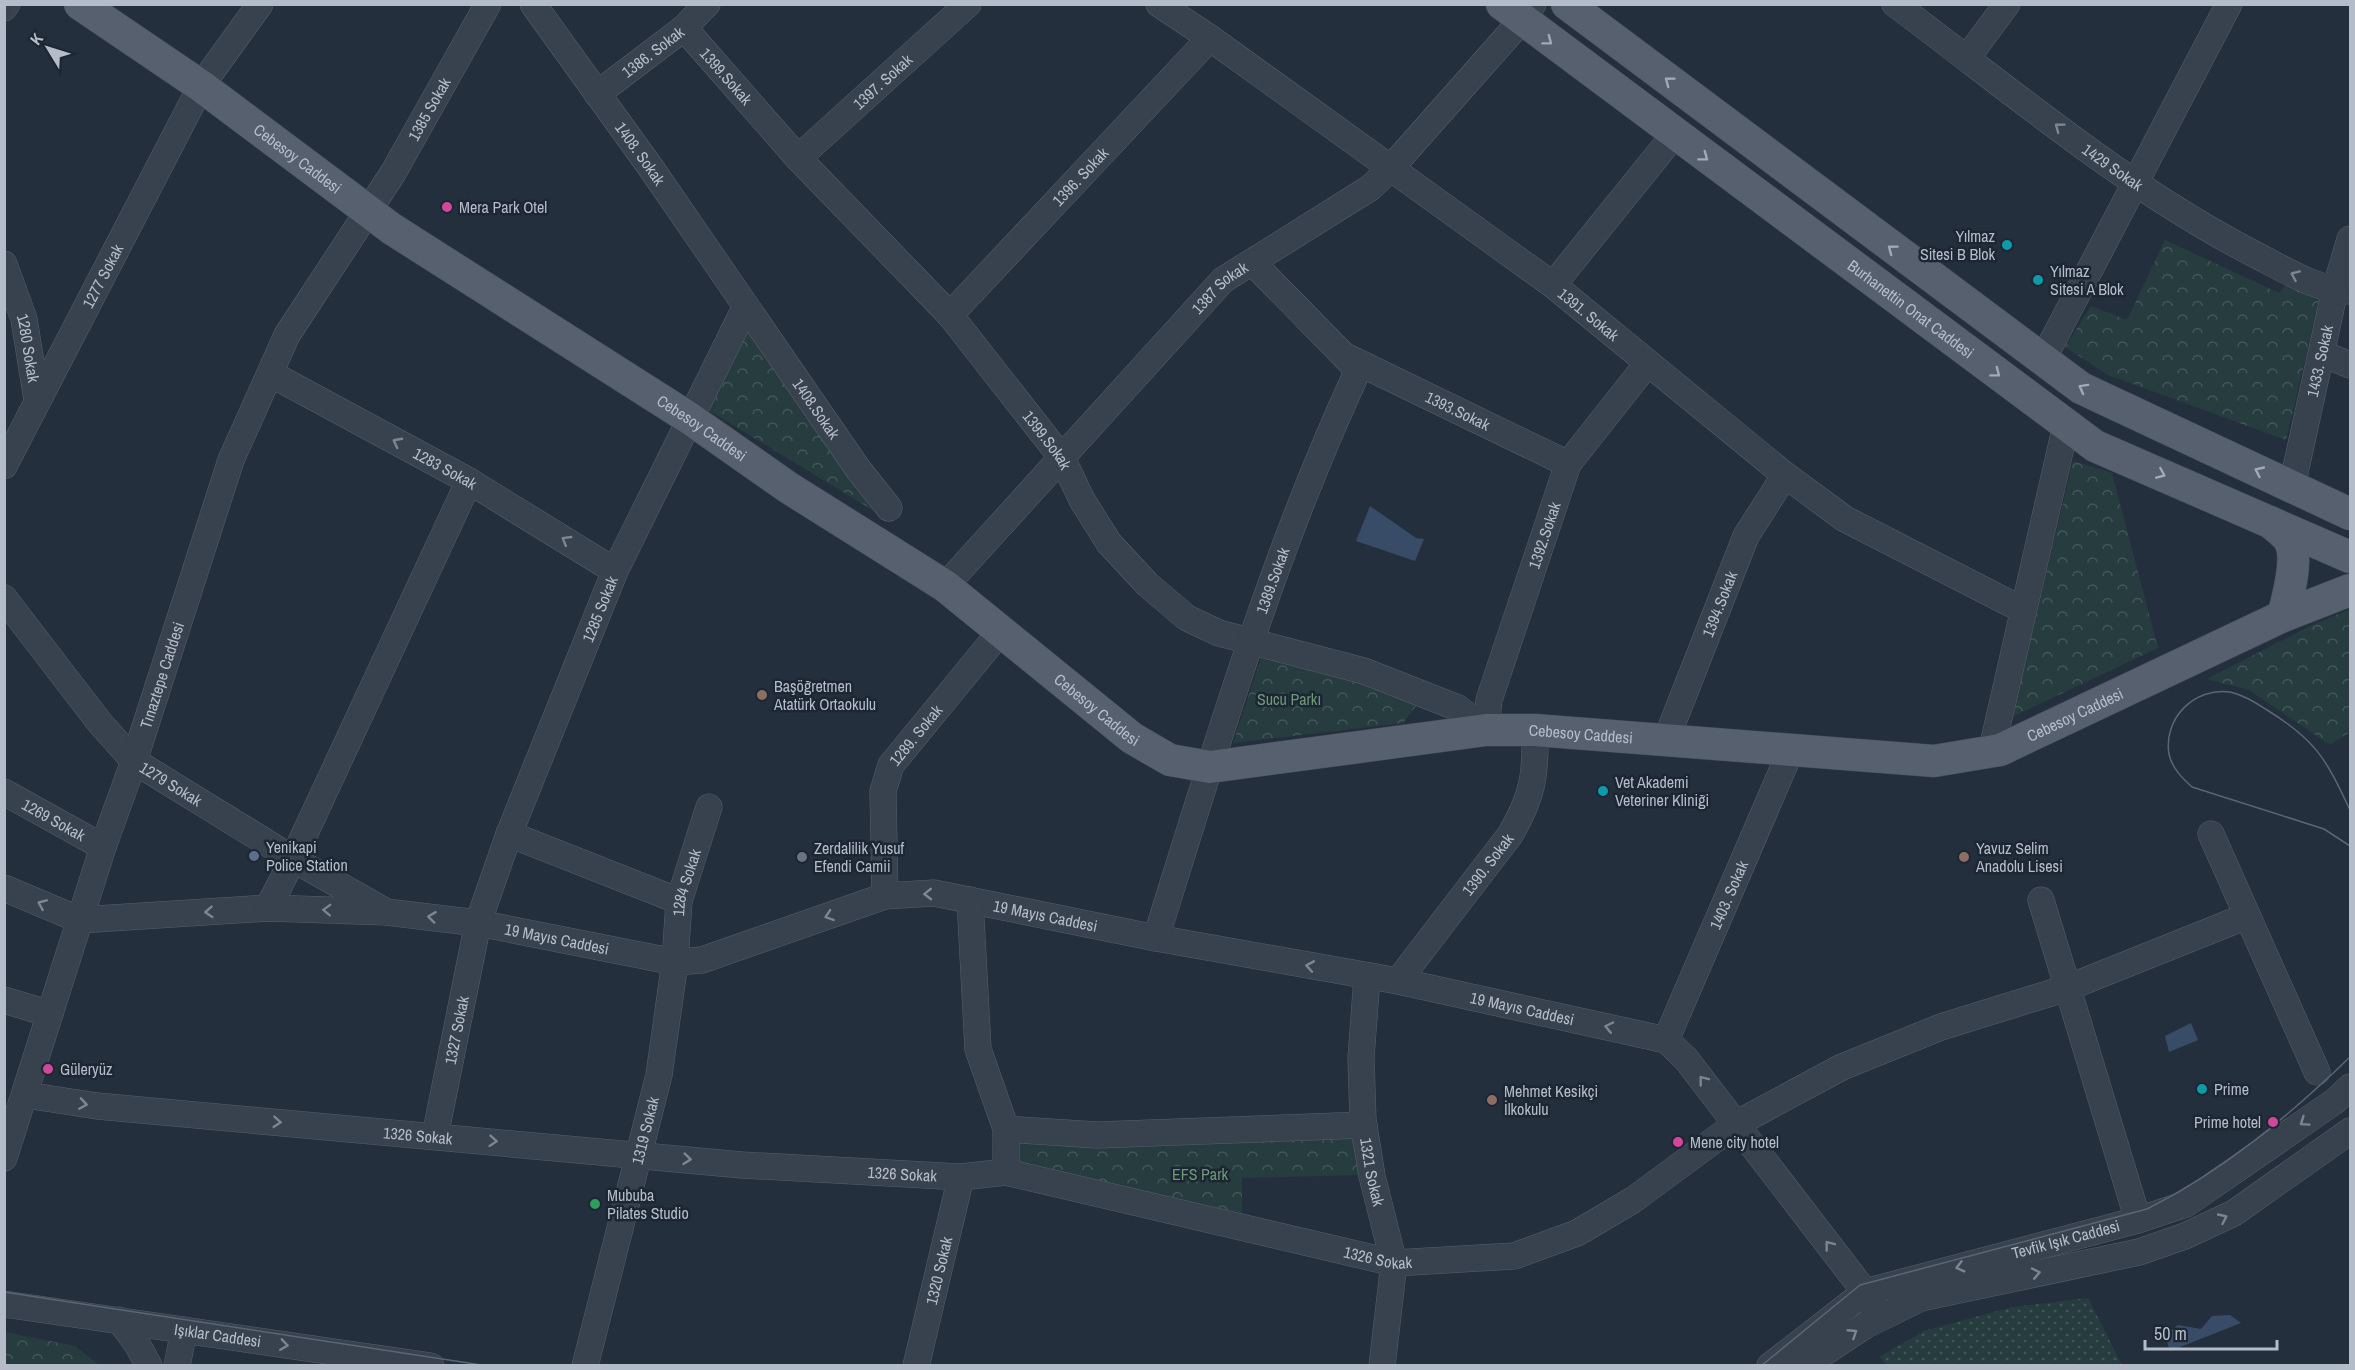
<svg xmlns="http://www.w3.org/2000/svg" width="2355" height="1370" font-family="'Archivo Narrow',sans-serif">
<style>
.grass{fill:url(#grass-dots)}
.park{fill:url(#park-crowns)}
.water{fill:#394c67}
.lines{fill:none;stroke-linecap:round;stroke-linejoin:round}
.minor-casing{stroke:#565f6c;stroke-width:27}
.major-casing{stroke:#414a57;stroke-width:33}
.minor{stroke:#38414e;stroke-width:26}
.major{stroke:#56606e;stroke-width:32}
.tram{stroke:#5a6575;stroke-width:1.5}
.oneway{stroke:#a1aab7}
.oneway2{stroke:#7c8592}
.hotel-dot{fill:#d1479c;stroke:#1d2633;stroke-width:2}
.culture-dot{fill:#0f9aa8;stroke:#1d2633;stroke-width:2}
.education-dot{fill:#8d6e63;stroke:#1d2633;stroke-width:2}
.service-dot{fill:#5c6f8a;stroke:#1d2633;stroke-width:2}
.worship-dot{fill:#6b7280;stroke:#1d2633;stroke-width:2}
.leisure-dot{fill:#2e9e5b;stroke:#1d2633;stroke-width:2}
.labels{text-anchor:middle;stroke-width:5;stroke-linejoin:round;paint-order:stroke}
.street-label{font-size:16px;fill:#b4bcc9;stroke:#1d2633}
.poi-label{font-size:16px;fill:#b4bcc9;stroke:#1d2633;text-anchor:start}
.park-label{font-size:16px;fill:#6b9a76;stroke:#1d2633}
</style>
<defs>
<pattern id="grass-dots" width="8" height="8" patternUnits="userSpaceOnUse" patternTransform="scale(1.5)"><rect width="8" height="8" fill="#263c3f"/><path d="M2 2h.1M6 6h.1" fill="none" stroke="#435659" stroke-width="1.8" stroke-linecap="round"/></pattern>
<pattern id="park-crowns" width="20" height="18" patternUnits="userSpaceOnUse" patternTransform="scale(1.5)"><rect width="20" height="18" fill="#263c3f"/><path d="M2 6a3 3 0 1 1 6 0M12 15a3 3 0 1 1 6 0" fill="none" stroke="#435659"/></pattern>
</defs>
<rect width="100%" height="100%" fill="#242f3e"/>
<!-- grass -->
<path class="grass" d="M2088 1298 2122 1365 1887 1366 1879 1357 1924 1331 2012 1307Z"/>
<!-- park -->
<g class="park">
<path d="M2165 240 2279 293 2287 283 2319 301 2286 440 2108 375 2065 347 2091 306 2127 320Z"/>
<path d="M748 328 884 517 708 410Z"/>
<path d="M2073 461 2112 473 2158 648 2012 717Z"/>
<path d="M2350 609V732L2330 745 2249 690 2207 679 2310 626Z"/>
<path d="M1263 652 1408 697 1416 706 1403 723 1233 743Z"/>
<path d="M1011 1134 1353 1136 1360 1175 1242 1178V1221L1006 1168Z"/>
<path d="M5 1332 75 1346 99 1365H5Z"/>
</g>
<!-- water -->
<g class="water">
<path d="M1370 506 1416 538 1424 539 1415 561 1356 541Z"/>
<path d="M2191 1023 2198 1040 2169 1052 2165 1036Z"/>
<path d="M2230 1315 2241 1323 2170 1351 2165 1335 2178 1325 2201 1329 2212 1316Z"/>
</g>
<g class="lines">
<defs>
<g id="minor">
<path id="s1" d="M533 4 651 168 858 469 889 508"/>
<path id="s2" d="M1159 4 1210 38 1553 285 1785 475 1845 519 2023 610"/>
<path id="s3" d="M1895 4C2013 92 2127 189 2258 256 2287 271 2317 290 2350 291"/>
<path d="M4 8 7 4"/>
<path id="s4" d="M684 28 798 158 950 315 1062 458 1082 500 1109 543 1148 585 1187 618 1219 633 1364 671 1458 708 1486 730"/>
<path d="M1967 58 2007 4"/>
<path id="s5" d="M597 94 684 28 707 4"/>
<path id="s6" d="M798 158 968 4"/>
<path id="s7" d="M4 264 24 319 37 400"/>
<path d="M1553 285 1674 135"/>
<path id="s8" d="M950 315 1210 38"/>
<path d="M2323 354 2350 365"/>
<path id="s9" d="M1347 357 1568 464"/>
<path d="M2042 361 2229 4"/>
<path id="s10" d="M271 374 469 481 615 571"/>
<path id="s11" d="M4 466 201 86 260 4"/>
<path id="s12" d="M2292 486 2335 290 2350 239"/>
<path id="s13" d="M945 586 1223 280 1370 188 1390 169 1521 21 1533 4"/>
<path id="s14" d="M4 598 100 723 134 761 293 859 383 910"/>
<path id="s15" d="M1486 730 1489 700 1568 464 1647 364"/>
<path id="s16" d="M1666 740 1746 536 1785 475"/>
<path d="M2000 750 1994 740 2066 425"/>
<path id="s17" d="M4 792 103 847"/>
<path d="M509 834 679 901"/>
<path d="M2211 834 2317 1072"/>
<path id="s18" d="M4 888 80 920 268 908 386 912 478 923 675 962 702 960 885 896 934 893 1156 938 1398 981 1630 1032 1666 1040 1686 1059 1865 1292 1880 1317"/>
<path id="s19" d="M885 896 883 791 891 765 1001 631"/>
<path d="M970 900 978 1049 1006 1129V1172"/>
<path d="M2041 900 2138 1220"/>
<path d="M268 908 293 859 469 481"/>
<path id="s20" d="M1156 938C1215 750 1271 559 1354 379L1356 368 1253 263"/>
<path id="s21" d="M1367 977 1361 1058 1363 1120 1372 1176 1394 1263 1382 1366"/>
<path id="s22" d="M1398 981 1510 835C1533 796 1536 775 1535 730"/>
<path d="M4 1000 50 1014"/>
<path id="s23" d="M1666 1040 1791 750"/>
<path id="s24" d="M26 1095 97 1106 742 1165 961 1177 1006 1172 1394 1263 1514 1256 1577 1233 1633 1200 1736 1124 1842 1067 1941 1027 2067 988 2247 916"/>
<path d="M1006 1129 1097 1135 1364 1125"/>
<path id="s25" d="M435 1136 478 923 509 834 615 571 745 308"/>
<path id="s26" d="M4 1158 103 847 134 761 231 460 287 335 393 173 488 4"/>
<path id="s27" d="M4 1304 431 1366"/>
<path d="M119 1320 137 1344 149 1366"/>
<path d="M177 1366 184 1330"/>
<path id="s28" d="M585 1366 659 1075 675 962 679 901 709 807"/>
<path id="s29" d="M916 1366 961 1177"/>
<path id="s30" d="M1770 1366 1865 1292 2138 1220 2186 1204 2335 1101 2350 1087"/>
<path d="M1804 1366 1866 1325 1921 1298 2139 1252 2185 1236 2234 1213 2350 1131"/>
</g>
<g id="major">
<path id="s31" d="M80 4 201 86 392 229 689 418 789 488 945 586 1132 738 1170 760 1210 767 1486 730H1535L1934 761 2000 750 2283 616 2350 590"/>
<path id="s32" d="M1502 4 2095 446 2350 557"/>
<path d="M1567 4 2081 388 2350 514"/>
<path d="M2270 522C2276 527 2283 532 2288 538 2300 555 2288 597 2283 616"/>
</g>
</defs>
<!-- minor casing -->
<use href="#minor" class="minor-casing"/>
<!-- major casing -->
<use href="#major" class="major-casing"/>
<!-- minor -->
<use href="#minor" class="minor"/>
<!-- major -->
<use href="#major" class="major"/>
<!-- tram -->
<g class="tram">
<path d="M2350 810C2326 759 2316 740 2267 710 2256 703 2244 695 2230 692 2195 687 2163 718 2169 754 2172 768 2182 778 2192 787L2324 829 2350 846"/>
<path d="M4 1292 488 1366"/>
<path d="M1761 1366 1860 1285 2147 1209C2223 1171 2289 1116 2350 1057"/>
</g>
</g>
<!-- one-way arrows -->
<defs><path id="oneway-chevron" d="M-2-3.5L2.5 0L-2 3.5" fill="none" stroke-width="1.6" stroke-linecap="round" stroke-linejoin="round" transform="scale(1.5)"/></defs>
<g class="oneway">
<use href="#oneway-chevron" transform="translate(1548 41) rotate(37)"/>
<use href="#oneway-chevron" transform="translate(1669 81) rotate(-143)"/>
<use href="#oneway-chevron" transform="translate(1704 157) rotate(37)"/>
<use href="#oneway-chevron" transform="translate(1892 249) rotate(-143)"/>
<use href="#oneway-chevron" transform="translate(1996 373) rotate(37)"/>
<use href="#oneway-chevron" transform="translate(2083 388) rotate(-151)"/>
<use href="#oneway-chevron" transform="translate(2259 471) rotate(-155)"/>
<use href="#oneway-chevron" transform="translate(2161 474) rotate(23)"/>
</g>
<g class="oneway2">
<use href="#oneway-chevron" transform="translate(2059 127) rotate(-143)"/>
<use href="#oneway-chevron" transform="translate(2295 275) rotate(-156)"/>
<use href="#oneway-chevron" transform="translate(397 442) rotate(-152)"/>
<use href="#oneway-chevron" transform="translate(566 540) rotate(-149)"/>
<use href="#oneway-chevron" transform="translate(928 894) rotate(179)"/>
<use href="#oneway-chevron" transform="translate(42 904) rotate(-157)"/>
<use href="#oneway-chevron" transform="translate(327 910) rotate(-178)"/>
<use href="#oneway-chevron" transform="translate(209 912) rotate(176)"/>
<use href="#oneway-chevron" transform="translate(829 916) rotate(161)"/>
<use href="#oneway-chevron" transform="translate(432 917) rotate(-173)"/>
<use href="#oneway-chevron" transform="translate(1310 966) rotate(-170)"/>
<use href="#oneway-chevron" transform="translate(1609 1027) rotate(-168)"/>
<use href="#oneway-chevron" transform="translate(1703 1080) rotate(-128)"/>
<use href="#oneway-chevron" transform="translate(83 1104) rotate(9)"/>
<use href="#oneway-chevron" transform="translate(277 1122) rotate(5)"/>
<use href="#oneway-chevron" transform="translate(2304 1122) rotate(145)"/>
<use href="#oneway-chevron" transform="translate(493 1141) rotate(5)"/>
<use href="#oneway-chevron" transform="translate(687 1159) rotate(6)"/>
<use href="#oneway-chevron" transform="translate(2223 1218) rotate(-25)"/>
<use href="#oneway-chevron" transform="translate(1829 1245) rotate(-128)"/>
<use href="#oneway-chevron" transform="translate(1960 1267) rotate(165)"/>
<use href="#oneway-chevron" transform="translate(2036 1273) rotate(-12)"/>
<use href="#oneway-chevron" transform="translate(1853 1333) rotate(-33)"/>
<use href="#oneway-chevron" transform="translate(284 1345) rotate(8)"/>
</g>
<!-- markers -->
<g class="hotel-dot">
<circle cx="447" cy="207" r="6"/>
<circle cx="48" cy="1069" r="6"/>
<circle cx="2273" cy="1122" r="6"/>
<circle cx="1678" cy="1142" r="6"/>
</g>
<g class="culture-dot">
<circle cx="2007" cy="245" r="6"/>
<circle cx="2038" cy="280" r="6"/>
<circle cx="1603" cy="791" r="6"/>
<circle cx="2202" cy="1089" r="6"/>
</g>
<g class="education-dot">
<circle cx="762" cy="695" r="6"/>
<circle cx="1964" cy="857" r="6"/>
<circle cx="1492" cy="1100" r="6"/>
</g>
<circle class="service-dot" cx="254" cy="856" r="6"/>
<circle class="worship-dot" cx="802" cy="857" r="6"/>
<circle class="leisure-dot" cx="595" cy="1204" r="6"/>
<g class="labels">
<!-- street labels -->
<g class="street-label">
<text dy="6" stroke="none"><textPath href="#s5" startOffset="70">1386. Sokak</textPath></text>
<text dy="6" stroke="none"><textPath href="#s4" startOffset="64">1399.Sokak</textPath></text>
<text dy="6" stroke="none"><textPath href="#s6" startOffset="114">1397. Sokak</textPath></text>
<text dy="6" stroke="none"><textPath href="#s26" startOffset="1138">1385 Sokak</textPath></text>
<text dy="6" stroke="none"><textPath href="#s1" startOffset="184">1408. Sokak</textPath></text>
<text dy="6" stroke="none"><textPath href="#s31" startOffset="267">Cebesoy Caddesi</textPath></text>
<text dy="6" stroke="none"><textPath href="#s3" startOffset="272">1429 Sokak</textPath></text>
<text dy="6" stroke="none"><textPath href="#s8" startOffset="190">1396. Sokak</textPath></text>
<text dy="6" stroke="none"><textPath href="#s11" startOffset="214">1277 Sokak</textPath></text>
<text dy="6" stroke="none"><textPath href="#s13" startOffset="406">1387 Sokak</textPath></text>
<text dy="6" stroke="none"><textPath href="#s32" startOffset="510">Burhanettin Onat Caddesi</textPath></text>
<text dy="6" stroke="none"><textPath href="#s2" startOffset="530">1391. Sokak</textPath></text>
<text dy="6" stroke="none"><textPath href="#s7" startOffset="88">1280 Sokak</textPath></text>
<text dy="6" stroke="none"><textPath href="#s12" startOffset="128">1433. Sokak</textPath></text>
<text dy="6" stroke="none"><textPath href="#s1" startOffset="494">1408.Sokak</textPath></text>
<text dy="6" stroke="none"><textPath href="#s9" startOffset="123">1393.Sokak</textPath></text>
<text dy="6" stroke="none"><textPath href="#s31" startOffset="753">Cebesoy Caddesi</textPath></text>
<text dy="6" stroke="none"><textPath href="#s4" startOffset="550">1399.Sokak</textPath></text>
<text dy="6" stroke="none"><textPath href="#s10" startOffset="198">1283 Sokak</textPath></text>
<text dy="6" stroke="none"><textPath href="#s15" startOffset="204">1392.Sokak</textPath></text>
<text dy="6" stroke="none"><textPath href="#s20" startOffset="376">1389.Sokak</textPath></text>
<text dy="6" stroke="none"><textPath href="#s16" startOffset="146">1394.Sokak</textPath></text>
<text dy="6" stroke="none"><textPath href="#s25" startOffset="554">1285 Sokak</textPath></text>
<text dy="6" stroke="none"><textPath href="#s26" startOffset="508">Tınaztepe Caddesi</textPath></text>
<text dy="6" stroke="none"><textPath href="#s31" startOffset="1239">Cebesoy Caddesi</textPath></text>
<text dy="6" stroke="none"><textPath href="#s31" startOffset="2246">Cebesoy Caddesi</textPath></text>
<text dy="6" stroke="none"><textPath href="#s31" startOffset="1742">Cebesoy Caddesi</textPath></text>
<text dy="6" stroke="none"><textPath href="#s19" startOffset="171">1289. Sokak</textPath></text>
<text dy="6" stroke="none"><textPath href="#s14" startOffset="252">1279 Sokak</textPath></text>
<text dy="6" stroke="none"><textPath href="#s17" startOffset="57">1269 Sokak</textPath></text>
<text dy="6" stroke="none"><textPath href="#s22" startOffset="147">1390. Sokak</textPath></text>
<text dy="6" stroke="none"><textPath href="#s28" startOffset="495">1284 Sokak</textPath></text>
<text dy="6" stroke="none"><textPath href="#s23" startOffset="158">1403. Sokak</textPath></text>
<text dy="6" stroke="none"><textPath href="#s18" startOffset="1066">19 Mayıs Caddesi</textPath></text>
<text dy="6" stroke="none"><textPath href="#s18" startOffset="562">19 Mayıs Caddesi</textPath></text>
<text dy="6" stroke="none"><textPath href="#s18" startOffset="1552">19 Mayıs Caddesi</textPath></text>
<text dy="6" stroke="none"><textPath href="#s25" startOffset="108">1327 Sokak</textPath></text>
<text dy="6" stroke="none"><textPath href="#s28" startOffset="243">1319 Sokak</textPath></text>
<text dy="6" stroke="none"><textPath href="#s24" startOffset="394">1326 Sokak</textPath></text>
<text dy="6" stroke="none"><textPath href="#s21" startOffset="196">1321 Sokak</textPath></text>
<text dy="6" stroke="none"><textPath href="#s24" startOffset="880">1326 Sokak</textPath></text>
<text dy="6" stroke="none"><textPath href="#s30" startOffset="328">Tevfik Işık Caddesi</textPath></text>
<text dy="6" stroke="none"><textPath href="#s24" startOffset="1366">1326 Sokak</textPath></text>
<text dy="6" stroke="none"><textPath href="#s29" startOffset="98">1320 Sokak</textPath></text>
<text dy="6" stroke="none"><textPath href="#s27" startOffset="216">Işıklar Caddesi</textPath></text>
</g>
<!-- poi labels -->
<g class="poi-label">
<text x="459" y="213">Mera Park Otel</text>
<text x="1995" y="242" text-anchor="end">Yılmaz<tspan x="1995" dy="18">Sitesi B Blok</tspan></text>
<text x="2050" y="277">Yılmaz<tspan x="2050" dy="18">Sitesi A Blok</tspan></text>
<text x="774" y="692">Başöğretmen<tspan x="774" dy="18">Atatürk Ortaokulu</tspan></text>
<text x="1615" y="788">Vet Akademi<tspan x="1615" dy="18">Veteriner Kliniği</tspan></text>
<text x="266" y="853">Yenikapi<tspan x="266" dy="18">Police Station</tspan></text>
<text x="814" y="854">Zerdalilik Yusuf<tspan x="814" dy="18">Efendi Camii</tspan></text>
<text x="1976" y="854">Yavuz Selim<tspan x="1976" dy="18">Anadolu Lisesi</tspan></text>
<text x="60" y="1075">Güleryüz</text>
<text x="2214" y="1095">Prime</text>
<text x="1504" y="1097">Mehmet Kesikçi<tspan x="1504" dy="18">İlkokulu</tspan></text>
<text x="2261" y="1128" text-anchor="end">Prime hotel</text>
<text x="1690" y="1148">Mene city hotel</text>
<text x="607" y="1201">Mububa<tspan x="607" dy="18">Pilates Studio</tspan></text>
</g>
<!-- park labels -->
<g class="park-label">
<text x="1289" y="705">Sucu Parkı</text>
<text x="1200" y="1180">EFS Park</text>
</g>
</g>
<!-- border -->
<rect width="2355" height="1370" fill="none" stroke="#b4bcc9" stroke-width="12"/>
<!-- north arrow -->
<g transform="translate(48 48) rotate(308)" stroke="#1d2633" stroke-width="4.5" paint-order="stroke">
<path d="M0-4.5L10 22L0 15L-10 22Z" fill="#b4bcc9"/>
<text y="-9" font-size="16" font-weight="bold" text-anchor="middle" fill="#b4bcc9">K</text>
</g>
<!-- scale -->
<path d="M2145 1340v9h132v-9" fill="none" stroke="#b4bcc9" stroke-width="3"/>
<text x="2154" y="1340" font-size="18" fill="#b4bcc9" stroke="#1d2633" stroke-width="4.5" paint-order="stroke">50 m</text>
</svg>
